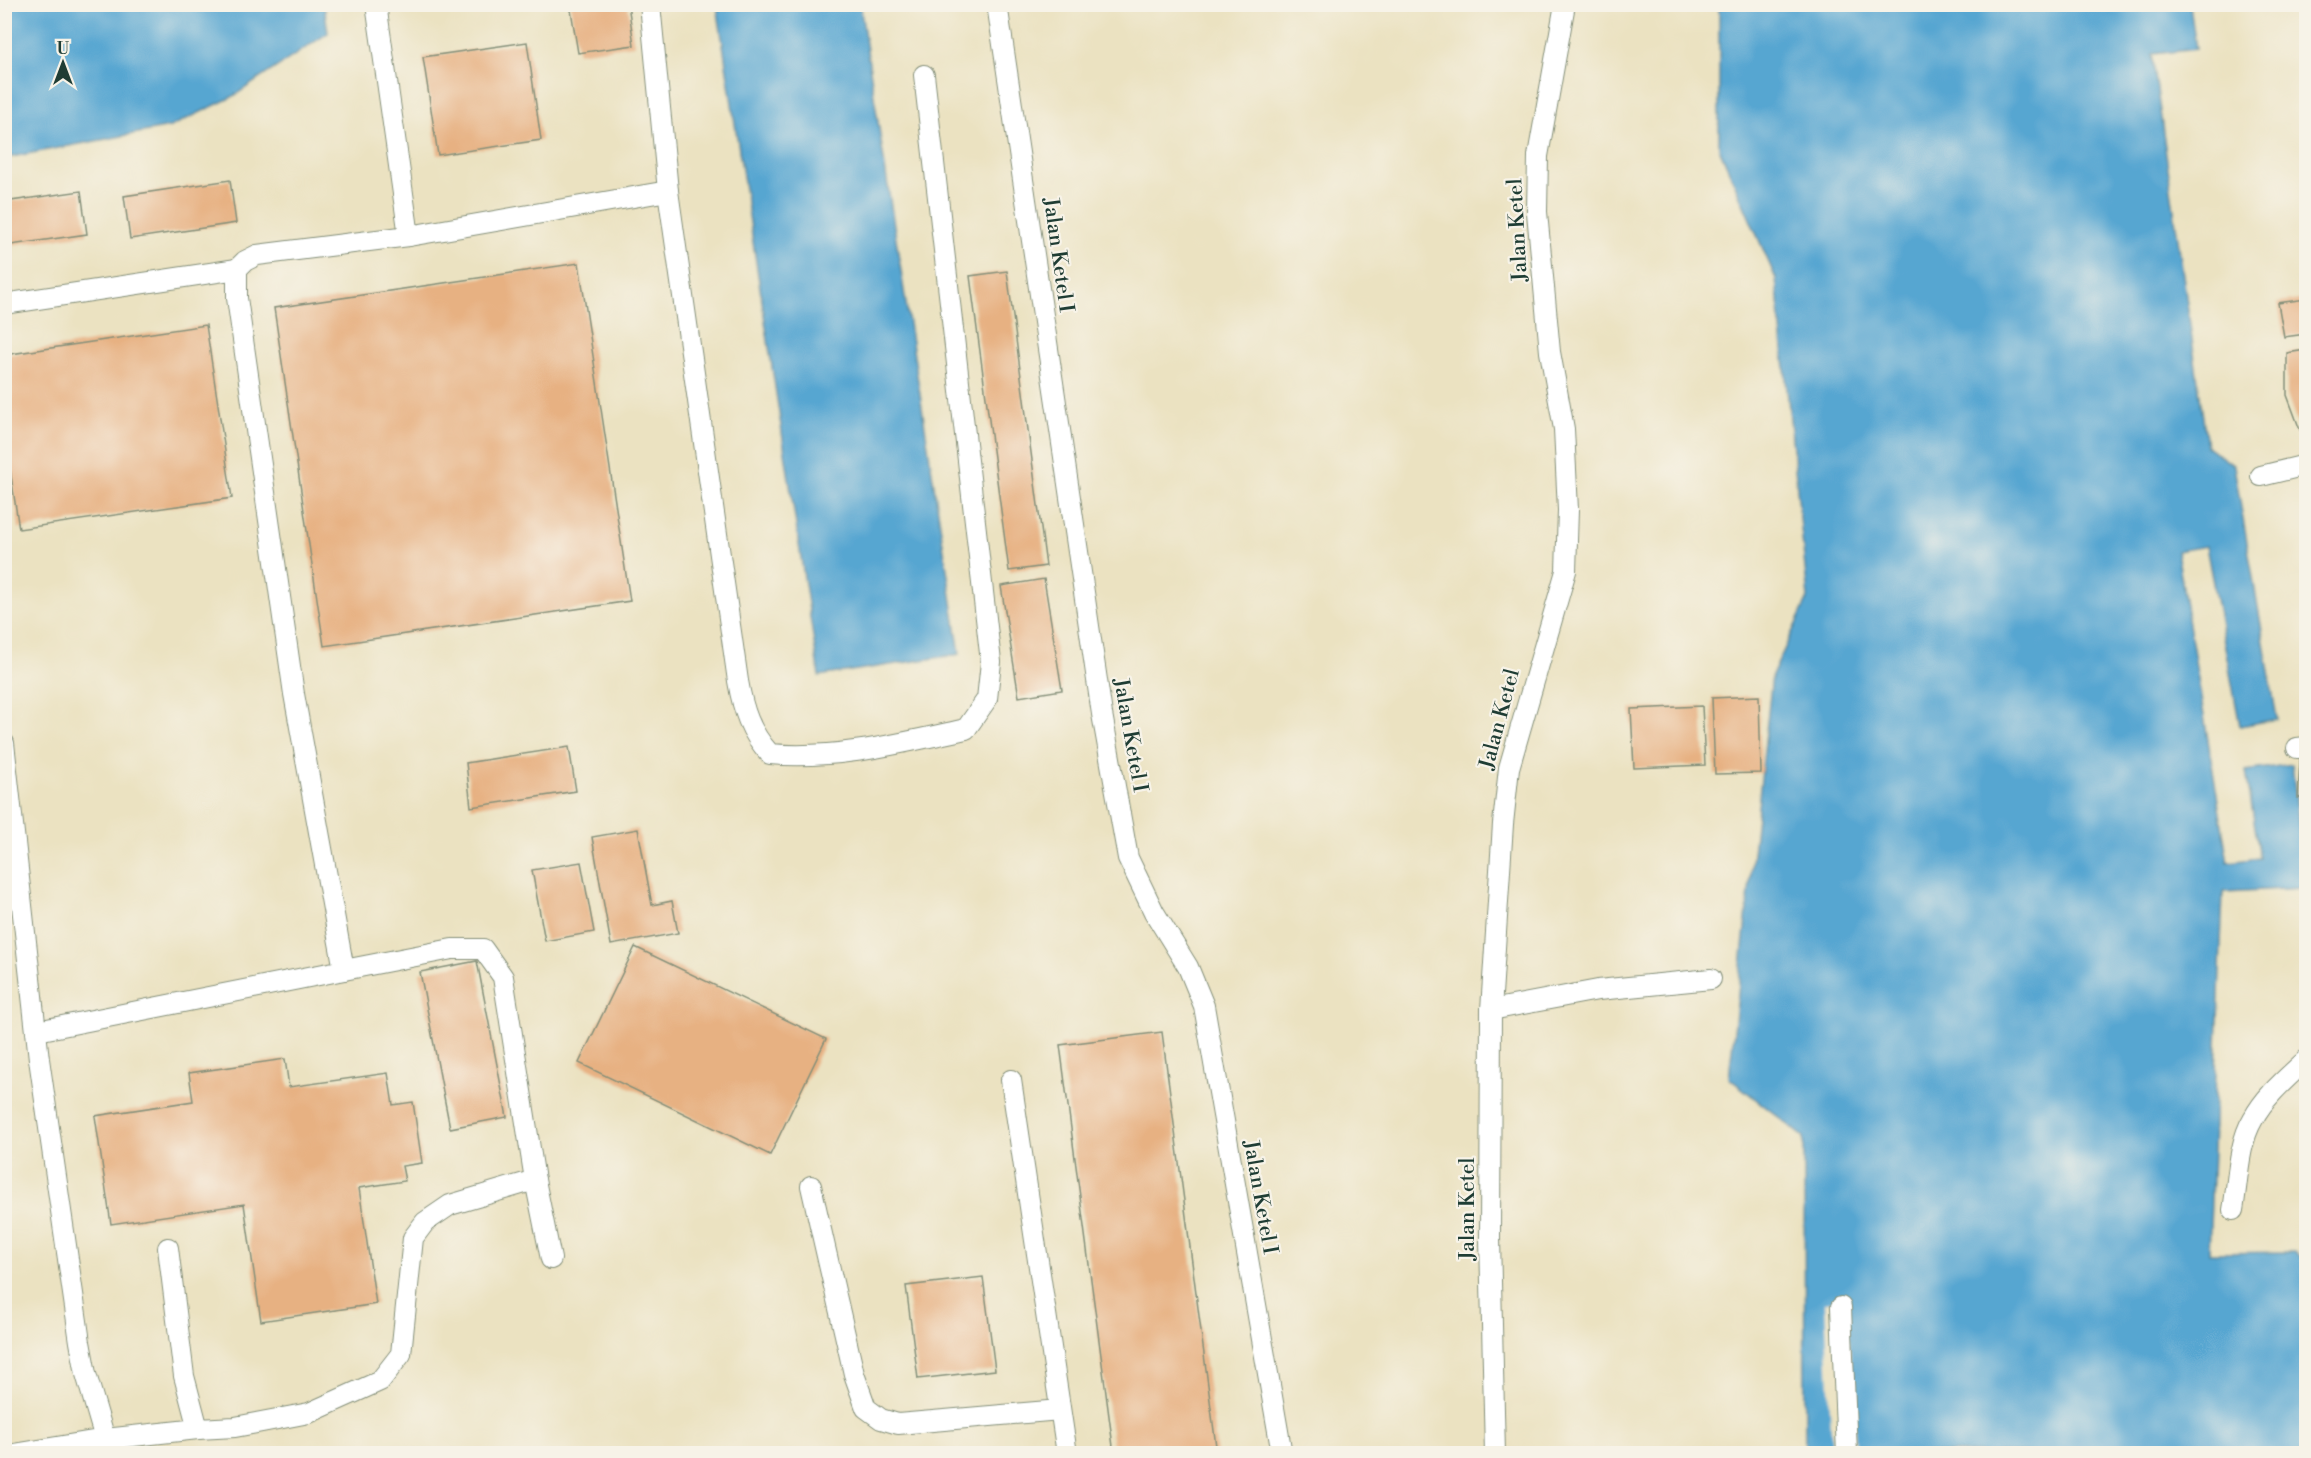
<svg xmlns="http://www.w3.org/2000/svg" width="2311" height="1458" font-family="'Libre Bodoni',serif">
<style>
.water{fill:#56a6d1;stroke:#3a7282;stroke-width:1.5}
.pier{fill:#ebe2c1}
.building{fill:#e7b182}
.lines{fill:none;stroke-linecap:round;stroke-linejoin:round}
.service-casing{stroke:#85907a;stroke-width:22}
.service{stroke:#fff;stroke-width:20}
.labels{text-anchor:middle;stroke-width:4.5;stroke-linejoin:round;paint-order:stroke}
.street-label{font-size:21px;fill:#1f3d34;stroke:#f7f3e8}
</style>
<rect width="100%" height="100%" fill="#f7f3e8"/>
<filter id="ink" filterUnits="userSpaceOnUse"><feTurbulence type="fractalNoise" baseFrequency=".0167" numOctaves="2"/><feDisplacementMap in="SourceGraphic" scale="12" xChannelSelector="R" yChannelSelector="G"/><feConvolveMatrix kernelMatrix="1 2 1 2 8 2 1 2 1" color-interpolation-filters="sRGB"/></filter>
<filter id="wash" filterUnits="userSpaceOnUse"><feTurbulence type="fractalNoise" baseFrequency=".008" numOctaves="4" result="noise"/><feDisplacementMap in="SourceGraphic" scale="24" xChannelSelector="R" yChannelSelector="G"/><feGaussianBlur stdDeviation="1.35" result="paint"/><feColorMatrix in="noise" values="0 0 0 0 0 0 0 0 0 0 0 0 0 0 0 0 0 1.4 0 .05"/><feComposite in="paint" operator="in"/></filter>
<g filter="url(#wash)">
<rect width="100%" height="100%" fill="#ebe2c1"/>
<!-- water -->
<g class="water">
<path d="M5 4 324 5 328 33 232 97 170 127 5 158Z"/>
<path d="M717 5H860L960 654 819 676Z"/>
<path d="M1719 5H2190L2196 49 2152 54 2207 446 2234 466 2277 719 2240 726 2206 546 2177 551 2228 862 2260 858 2246 771 2292 764 2306 888 2223 892 2209 1253 2294 1252 2306 1263V1453H1805L1804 1137 1729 1078 1772 676 1808 598 1776 279 1719 148Z"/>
</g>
<!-- pier -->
<path class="pier" d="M1847 1301 1856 1453H1832L1825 1302Z"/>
<g id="blocks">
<!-- building -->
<g class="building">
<path d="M570 4H628L634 45 578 53Z"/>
<path d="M527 42 541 140 438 155 423 57Z"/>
<path d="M230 180 236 223 130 239 124 196Z"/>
<path d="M81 191 87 234 4 246V202Z"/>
<path d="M579 263 630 601 324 646 274 308Z"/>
<path d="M1007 271 1046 566 1009 571 970 276Z"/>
<path d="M2306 299V334L2284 337 2278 303Z"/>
<path d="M206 325 232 498 19 529 4 429V355Z"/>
<path d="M2306 350V429L2300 430 2287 395V353Z"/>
<path d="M1044 579 1062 690 1019 697 1001 586Z"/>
<path d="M1759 696 1761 773 1715 774 1712 698Z"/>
<path d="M1702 706 1705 765 1634 768 1631 709Z"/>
<path d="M569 747 576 791 471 807 466 763Z"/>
<path d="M2300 760H2306V798H2298Z"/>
<path d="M638 829 652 905 672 901 678 933 611 945 592 837Z"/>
<path d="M581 862 594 932 545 941 532 870Z"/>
<path d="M635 947 826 1039 770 1155 579 1063Z"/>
<path d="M477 961 507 1117 450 1128 420 972Z"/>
<path d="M1162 1032 1217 1454H1114L1060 1045Z"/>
<path d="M285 1059 289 1087 388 1073 393 1105 413 1102 422 1163 402 1166 405 1181 359 1188 376 1304 261 1321 244 1204 111 1224 95 1116 193 1101 189 1073Z"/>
<path d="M983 1277 995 1370 918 1379 906 1286Z"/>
</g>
</g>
</g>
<g filter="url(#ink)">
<use href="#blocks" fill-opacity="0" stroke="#85907a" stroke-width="1.5"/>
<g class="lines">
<defs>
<g id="service">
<path d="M376 4 409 236"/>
<path d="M997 4 1102 714 1128 858 1154 912 1188 967 1204 1006 1282 1454"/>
<path d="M668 191 738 681C743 710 750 732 770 754 836 760 902 743 966 729L987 699 991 662 924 75"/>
<path d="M4 304 237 269"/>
<path d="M2261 476 2306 465"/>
<path d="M4 743 39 1059 80 1342 86 1374 105 1439 14 1454"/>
<path d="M2297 748 2306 747"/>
<path d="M344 970 452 949H483L503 977 535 1180 551 1259"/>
<path d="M1491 1010 1598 990 1711 979"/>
<path d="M37 1031 344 970 294 694 237 298V269L245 261 257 255 409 236 668 191 650 4"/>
<path d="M1011 1080 1067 1454"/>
<path d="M811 1186 854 1374 866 1408 881 1419 898 1424 1060 1410"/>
<path d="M2233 1210C2238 1182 2238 1144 2253 1119 2266 1095 2287 1078 2306 1060"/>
<path d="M168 1248 184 1376 198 1429 235 1427 309 1413 380 1381 401 1354 413 1238 425 1222 450 1205 535 1180"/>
<path d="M1841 1307 1847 1454"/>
<path d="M107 1454 105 1439 198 1429"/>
<path d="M1495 1454 1490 1238 1491 1010 1503 824 1509 768 1566 571 1568 510 1564 429 1550 352 1537 212 1538 156 1565 4"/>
</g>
</defs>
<!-- service casing -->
<use href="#service" class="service-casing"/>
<!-- service -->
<use href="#service" class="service"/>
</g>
</g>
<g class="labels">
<!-- street labels -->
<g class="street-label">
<text transform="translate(1517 230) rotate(-93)" y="7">Jalan Ketel</text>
<text transform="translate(1059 255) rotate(82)" y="7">Jalan Ketel I</text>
<text transform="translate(1499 719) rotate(-75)" y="7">Jalan Ketel</text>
<text transform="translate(1131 735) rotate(80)" y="7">Jalan Ketel I</text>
<text transform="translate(1261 1197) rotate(80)" y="7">Jalan Ketel I</text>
<text transform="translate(1467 1209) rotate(-90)" y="7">Jalan Ketel</text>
</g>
</g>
<!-- margin -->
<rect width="2311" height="1458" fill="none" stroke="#f7f3e8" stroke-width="24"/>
<!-- north arrow -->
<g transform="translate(63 63)" stroke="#f7f3e8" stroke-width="4.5" paint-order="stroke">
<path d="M0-4.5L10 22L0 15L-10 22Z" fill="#1f3d34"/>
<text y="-9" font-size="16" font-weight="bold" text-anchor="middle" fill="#1f3d34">U</text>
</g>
</svg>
